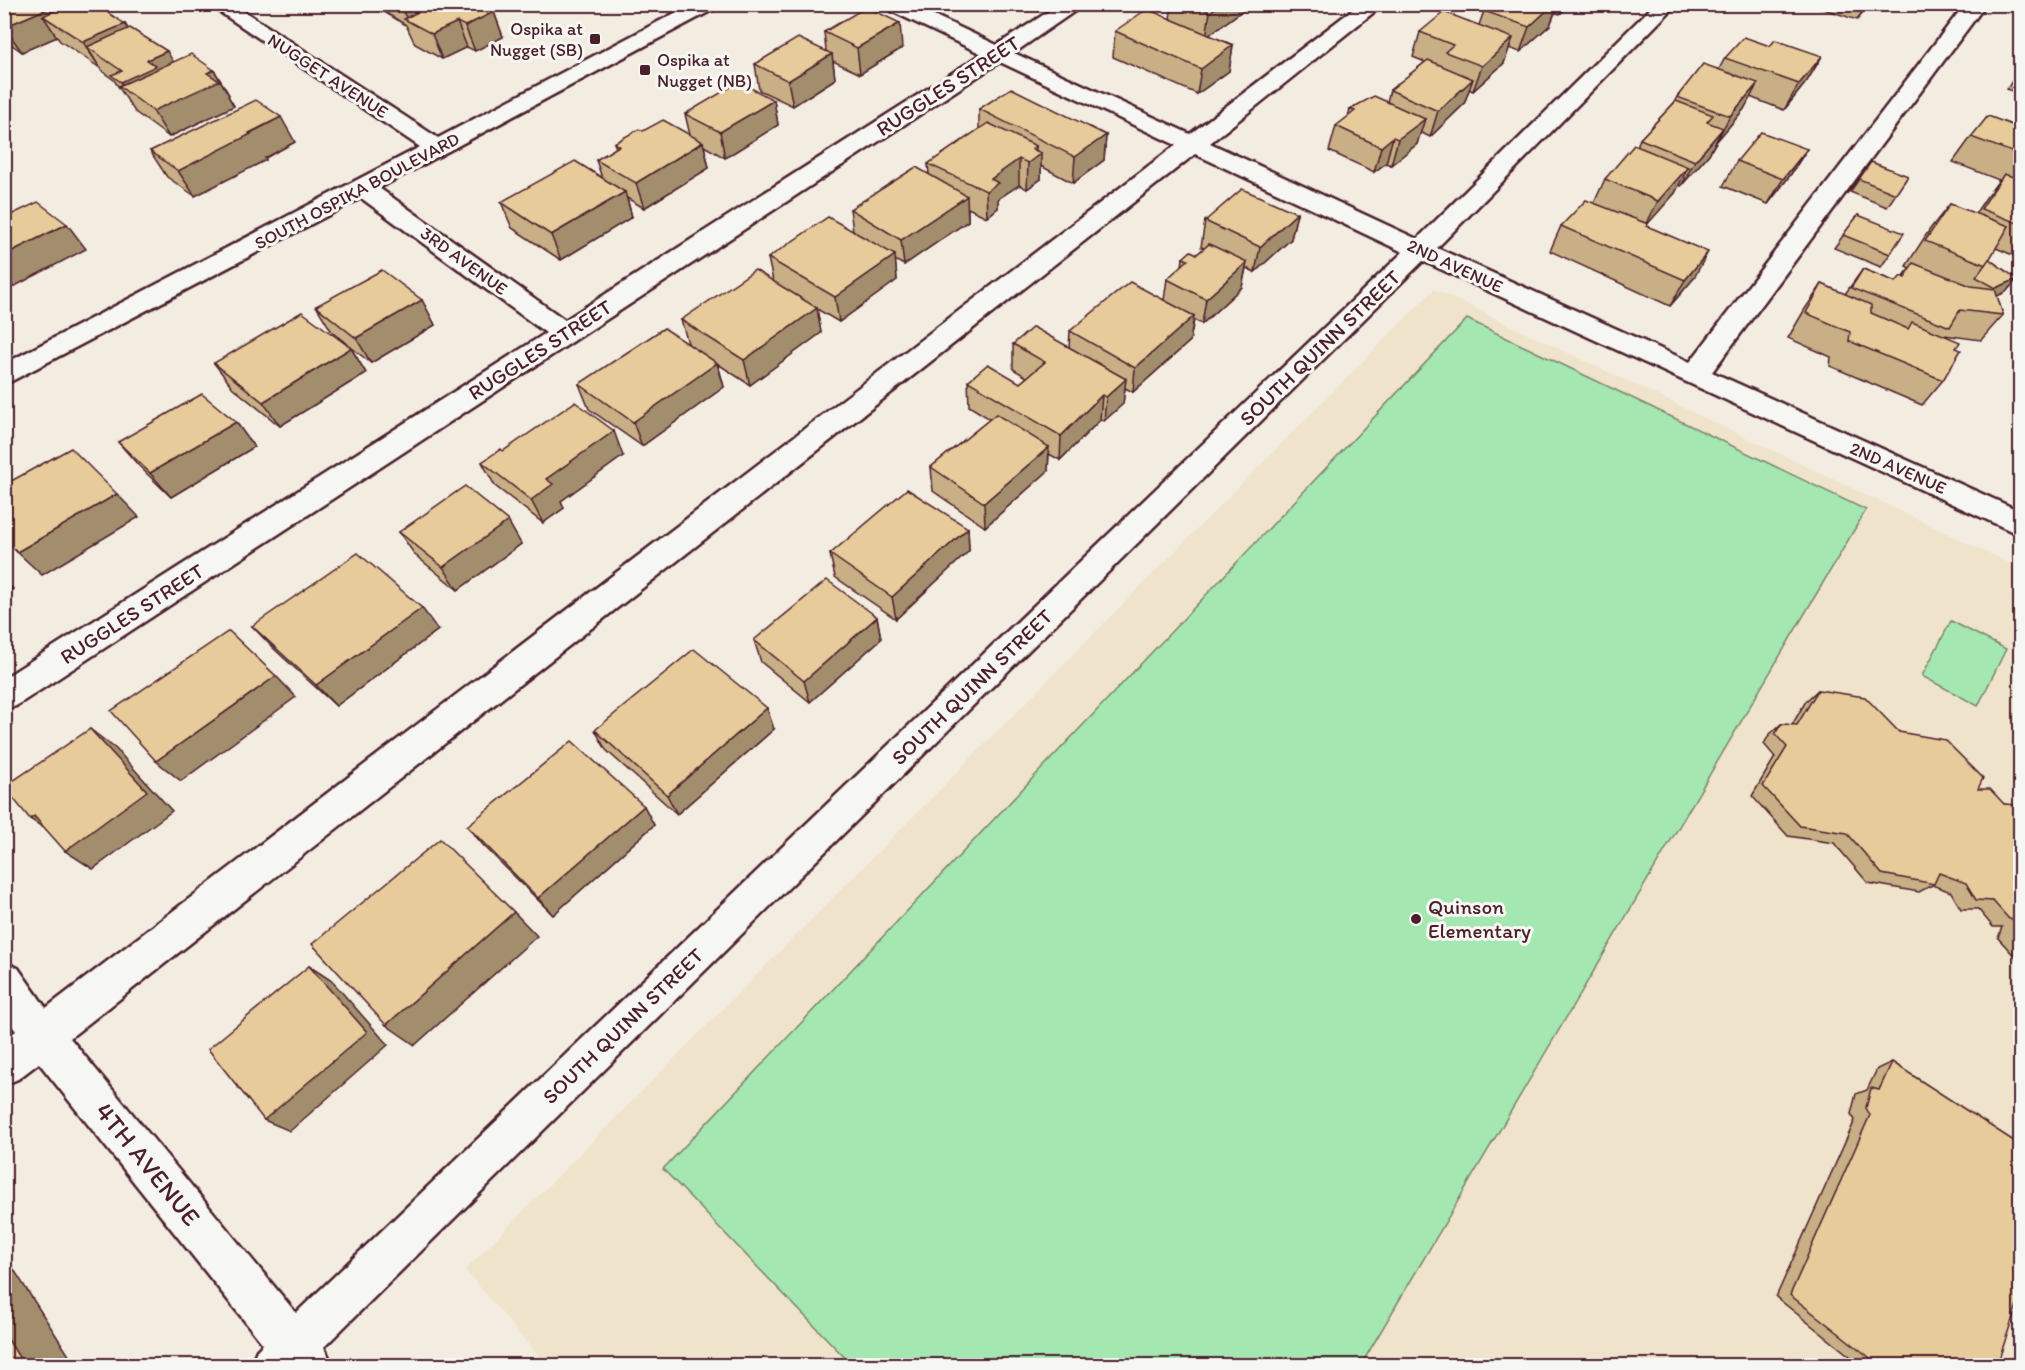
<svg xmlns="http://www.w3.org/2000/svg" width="2025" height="1370" font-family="Itim,sans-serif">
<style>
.built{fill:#f0e3cc}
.green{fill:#a5e7b1;stroke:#78836e;stroke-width:1.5}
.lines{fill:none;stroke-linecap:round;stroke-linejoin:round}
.minor-casing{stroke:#4a1f2b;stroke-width:5}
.minor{fill:#f6f6f2;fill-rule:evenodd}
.wall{fill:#c8af85;stroke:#4a1f2b;stroke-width:1.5}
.shaded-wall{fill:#a28e6c;stroke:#4a1f2b;stroke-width:1.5}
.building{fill:#e8cb9b;stroke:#4a1f2b;stroke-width:1.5}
.poi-dot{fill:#4a1f2b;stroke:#f6f6f2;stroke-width:2}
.labels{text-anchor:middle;stroke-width:6;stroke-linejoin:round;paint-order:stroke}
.far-poi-label{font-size:18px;fill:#4a1f2b;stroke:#f6f6f2;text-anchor:end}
.far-street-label{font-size:18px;fill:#4a1f2b;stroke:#f6f6f2}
.street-label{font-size:21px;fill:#4a1f2b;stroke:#f6f6f2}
.poi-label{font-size:21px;fill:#4a1f2b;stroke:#f6f6f2;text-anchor:start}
.near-street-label{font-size:26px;fill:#4a1f2b;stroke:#f6f6f2}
</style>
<rect width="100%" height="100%" fill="#f3ede1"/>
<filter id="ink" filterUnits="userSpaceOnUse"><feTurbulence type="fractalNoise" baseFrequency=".0167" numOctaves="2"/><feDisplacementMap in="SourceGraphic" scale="12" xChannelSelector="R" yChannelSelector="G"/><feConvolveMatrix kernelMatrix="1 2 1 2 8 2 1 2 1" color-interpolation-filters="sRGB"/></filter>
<g filter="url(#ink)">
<!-- built -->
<path class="built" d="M1434 289 2020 568V1365H546L465 1270Z"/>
<!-- green -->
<g class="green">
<path d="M1467 319 1866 510 1361 1365H852L663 1169Z"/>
<path d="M1951 621 2006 649 1978 706 1922 676Z"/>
</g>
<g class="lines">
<defs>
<path id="minor" d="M208 4H233L438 138 692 4H719L716 8 379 188 565 320 982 54 885 8 882 4H910L997 45 1060 4H1085L1014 53 1190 134 1360 4H1384L1210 143 1417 239 1655 4H1677L1437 248 1690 362 1965 4H1986L1712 372 2020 511V535L1423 261 324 1347 333 1366H250L257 1350 263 1344 39 1063 18 1079 4 1085V1040L16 1031 4 1015V962L18 968 46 1008 1176 145 1000 62 16 706 4 710V678L546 333 361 198 4 385V364L420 147ZM1195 154 1403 252 296 1313 70 1038Z"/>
</defs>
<!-- minor casing -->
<use href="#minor" class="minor-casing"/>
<!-- minor -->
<use href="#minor" class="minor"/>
</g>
<!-- wall -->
<g class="wall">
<path d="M4 4 125 24 128 29 173 62 214 70 229 95 228 96 234 106 169 137 135 112 114 80 103 72 100 68 60 41 57 37 22 52 4 39Z"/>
<path d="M371 4H481L494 12 503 37 475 51 467 47 442 59 415 44 406 25Z"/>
<path d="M1172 4H1244L1243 10 1209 35 1233 45 1229 71 1197 94 1113 57 1115 31 1170 19Z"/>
<path d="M1491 4H1571L1560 14 1555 13 1550 25 1520 52 1509 48 1504 63 1473 91 1469 89 1464 104 1430 137 1420 132 1417 144 1391 165 1386 163 1374 172 1329 151 1336 126 1348 117 1350 109 1387 102 1390 90 1425 62 1413 57 1420 32 1479 25 1484 11Z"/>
<path d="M1808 4H1870L1857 20Z"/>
<path d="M824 32 902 48 860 74 833 61 835 79 793 106 759 90 755 64 826 51Z"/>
<path d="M1770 46 1822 56 1807 81 1784 110 1750 97 1744 109 1716 142 1709 154 1681 186 1679 185 1675 193 1647 224V226L1694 278 1670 306 1550 251 1561 226 1594 203 1605 179 1637 146 1640 139 1673 104 1677 97 1719 69 1725 58Z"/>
<path d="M2020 68V94L2007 89Z"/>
<path d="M774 100 778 125 725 158 704 146 709 168 644 208 627 198 632 217 561 260 512 228 501 202 602 178 596 160 616 148 614 143 643 131 690 135 685 114Z"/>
<path d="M979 109 1106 135 1104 160 1073 183 1041 166V179L1027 189 1019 185 998 199V208L987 217 968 208V221L904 265 895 260 897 280 839 322 817 309 821 333 750 385 718 364 724 387 642 446 589 409 579 384 688 343 681 320 773 281 768 258 853 231 850 209 929 174 928 164 979 129Z"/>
<path d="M2020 128V258L1996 248 1989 259 2017 279 2006 292 1997 296 2003 315 1981 340 1944 335 1956 348 1943 380 1922 405 1830 366 1831 357 1788 338 1805 309 1822 284 1845 294 1863 269 1896 282 1903 277 1910 268 1906 266 1930 229 1950 204 1975 214 1985 199 1999 180 1953 162 1971 137Z"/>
<path d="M295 142 265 158 266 160 195 196 167 177 150 151Z"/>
<path d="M1807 149 1791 174 1768 204 1723 186 1737 161Z"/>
<path d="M1871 162 1908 176 1887 207 1850 192Z"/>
<path d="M1297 213 1291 239 1255 272 1246 268 1242 287 1202 324 1194 320 1190 341 1133 392 1125 388 1123 404 1104 421 1100 420 1060 460 1049 454 1048 471 985 527 933 491 931 467 990 419 969 406 968 381 1020 383 1027 377 1013 369V344L1069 348 1070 331 1164 300 1167 279 1182 266 1183 258 1197 254 1204 248 1201 247 1205 221Z"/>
<path d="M1858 215 1890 254 1881 267 1834 248Z"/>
<path d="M422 300 435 325 371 363 332 332 316 306Z"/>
<path d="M351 348 366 373 280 426 233 388 214 363Z"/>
<path d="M236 422 254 447 171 497 139 466 118 442Z"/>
<path d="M503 451 623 456 561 501 564 508 543 523 495 486 482 462Z"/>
<path d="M508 521 521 544 458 590 415 555 399 532Z"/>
<path d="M968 528 969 551 896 619 835 577 830 554Z"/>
<path d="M877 617 881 639 810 702 761 662 754 640Z"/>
<path d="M252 626 438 630 336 706 273 648Z"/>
<path d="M1818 690 1899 732 1978 789 2004 804 2020 807V962L1998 938 2002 927H1993L1978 909H1961L1951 892 1932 885 1919 892 1868 883 1834 843 1788 836 1752 796 1775 757 1764 744 1769 735 1781 724 1792 725 1806 701Z"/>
<path d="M774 729 677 814 606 750 595 730Z"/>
<path d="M644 806 654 825 553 915 483 845 467 826Z"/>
<path d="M1892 1062 1997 1365H1861L1776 1297 1855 1120 1851 1114 1856 1094 1867 1090 1877 1069Z"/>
</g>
<!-- shaded-wall -->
<g class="shaded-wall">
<path d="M58 4H86L43 16 57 37 22 52 4 27Z"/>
<path d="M400 4H443L407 20Z"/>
<path d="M1220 4H1244L1243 10 1206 37 1210 12Z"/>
<path d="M1554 4H1558L1550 25 1520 52 1529 27Z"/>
<path d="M1564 4H1571L1560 14Z"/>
<path d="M1867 4H1870L1857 20Z"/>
<path d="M494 12 503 37 475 51 465 26Z"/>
<path d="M457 22 467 47 442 59 432 34Z"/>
<path d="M900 23 902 48 860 74 857 48Z"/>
<path d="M125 24 141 49 87 47 100 68 83 42Z"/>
<path d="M1513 38 1504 63 1473 91 1482 66Z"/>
<path d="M1233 45 1229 71 1197 94 1201 69Z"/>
<path d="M167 51 182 77 129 94 121 82 147 60Z"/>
<path d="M832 54 835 79 793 106 788 81Z"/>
<path d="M1822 56 1807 81 1784 110 1799 84Z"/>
<path d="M214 70 229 95 228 96 234 106 169 137 153 111 207 73Z"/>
<path d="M1473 79 1464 104 1430 137 1438 111Z"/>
<path d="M1758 83 1744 109 1716 142 1730 116Z"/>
<path d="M774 100 778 125 725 158 720 132Z"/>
<path d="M281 117 295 142 265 158 266 160 195 196 178 171Z"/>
<path d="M1425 119 1417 144 1391 165 1398 139Z"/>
<path d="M1723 128 1709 154 1681 186 1695 161Z"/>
<path d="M1106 135 1104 160 1073 183 1075 157Z"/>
<path d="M1393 137 1386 163 1374 172 1381 147Z"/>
<path d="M703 142 709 168 644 208 636 183Z"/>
<path d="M1036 146V157L1041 153V179L1027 189 1028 163 1032 149Z"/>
<path d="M1807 149 1791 174 1768 204 1783 179Z"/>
<path d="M1019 159V185L998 199V208L987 217 986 191 991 179Z"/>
<path d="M1688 167 1675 193 1645 227 1658 201Z"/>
<path d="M625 192 632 217 561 260 551 235Z"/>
<path d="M967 196 968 221 904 265 901 240Z"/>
<path d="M1297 213 1291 239 1255 272 1260 247Z"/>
<path d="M67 224 86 249 13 287 4 278V255Z"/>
<path d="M1708 252 1694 278 1670 306 1685 280Z"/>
<path d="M895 255 897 280 839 322 835 297Z"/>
<path d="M1247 262 1242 287 1202 324 1206 299Z"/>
<path d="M2017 279 2006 292 1985 301 1996 288Z"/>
<path d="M422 300 435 325 371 363 356 338Z"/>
<path d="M817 308 821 333 750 385 744 360Z"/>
<path d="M1194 316 1190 341 1133 392 1135 368Z"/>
<path d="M351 348 366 373 280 426 263 402Z"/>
<path d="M717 363 724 387 642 446 633 422Z"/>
<path d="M1126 379 1123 404 1104 421 1106 397Z"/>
<path d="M1102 395 1100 420 1060 460 1061 436Z"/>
<path d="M236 422 254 447 171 497 150 473Z"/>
<path d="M614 431 623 456 561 501 564 508 543 523 531 500 546 479Z"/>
<path d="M1049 447 1048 471 985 527 984 503Z"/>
<path d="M117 494 139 517 42 575 17 552Z"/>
<path d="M508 521 521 544 458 590 443 567Z"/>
<path d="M968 528 969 551 896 619 892 597Z"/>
<path d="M4 580 13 589 4 595Z"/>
<path d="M422 608 438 630 336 706 316 685Z"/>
<path d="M877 617 881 639 810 702 804 681Z"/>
<path d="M276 676 296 697 181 781 156 761Z"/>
<path d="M767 708 774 729 677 814 667 795Z"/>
<path d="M90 729 116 749 172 811 93 869 65 851Z"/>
<path d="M644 806 654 825 553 915 538 898Z"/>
<path d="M34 816 59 838 30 819Z"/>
<path d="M514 912 537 936 415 1045 386 1025Z"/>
<path d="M309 966 332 981 388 1045 290 1131 264 1120Z"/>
<path d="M4 1254 75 1365H18L4 1333Z"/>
</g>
<!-- building -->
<g class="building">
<path d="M4 4H58L4 27Z"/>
<path d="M69 4H95L125 24 83 42 43 16Z"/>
<path d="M433 4H481L494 12 465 26 457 22 432 34 404 19Z"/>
<path d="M1192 4H1220L1210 12Z"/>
<path d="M1491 4H1554L1529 27 1484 11Z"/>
<path d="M866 7 900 23 857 48 824 32Z"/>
<path d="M1147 9 1233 45 1201 69 1115 31Z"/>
<path d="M1444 12 1513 38 1482 66 1445 52 1453 45 1420 32Z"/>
<path d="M130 28 167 51 147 60 156 66 121 82 111 75 122 71 87 47Z"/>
<path d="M1744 37 1770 46 1775 40 1822 56 1799 84 1725 58Z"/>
<path d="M798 38 832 54 788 81 755 64Z"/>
<path d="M191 54 214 70 207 73 219 81 153 111 119 86Z"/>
<path d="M1428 60 1473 79 1438 111 1390 90Z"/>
<path d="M1703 64 1758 83 1730 116 1677 97Z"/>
<path d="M739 82 774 100 720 132 685 114Z"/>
<path d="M1011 88 1106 135 1075 157 979 109Z"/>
<path d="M1374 96 1425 119 1398 139 1393 137 1381 147 1336 126 1355 111 1350 109Z"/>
<path d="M256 100 281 117 249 133 251 134 178 171 150 151Z"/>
<path d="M1676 101 1713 115 1707 122 1723 128 1695 161 1640 139Z"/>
<path d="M1988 116 2020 128V155L1971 137Z"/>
<path d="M663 120 703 142 636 183 596 160 619 146 614 143 639 129 643 131Z"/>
<path d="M988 123 1036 146 1032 149 1041 153 1028 163 1019 159 991 179 998 183 986 191 928 164Z"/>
<path d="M1761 132 1807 149 1783 179 1737 161Z"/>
<path d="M1634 145 1688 167 1658 201 1605 179Z"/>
<path d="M575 161 625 192 551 235 501 202Z"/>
<path d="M1871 162 1908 176 1896 194 1859 179Z"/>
<path d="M916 167 967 196 901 240 850 209Z"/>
<path d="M2004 174 2020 179V224L1981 209Z"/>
<path d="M1242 189 1297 213 1260 247 1205 221Z"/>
<path d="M1586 200 1648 224 1647 226 1708 252 1685 280 1561 226Z"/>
<path d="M38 202 67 224 4 255V218Z"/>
<path d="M1950 204 2009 226 1986 265 1925 241Z"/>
<path d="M1858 215 1904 233 1890 254 1843 235Z"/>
<path d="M828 217 895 255 835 297 768 258Z"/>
<path d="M1209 244 1247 262 1206 299 1167 279 1188 260 1183 258 1191 251 1197 254Z"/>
<path d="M1989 259 2017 279 1996 288 1976 277Z"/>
<path d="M1913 263 1971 286 1995 289 2003 315 1960 310 1950 327 1851 288 1863 269 1896 282 1901 276 1905 278Z"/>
<path d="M382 270 422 300 356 338 316 306Z"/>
<path d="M755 270 817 308 744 360 681 320Z"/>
<path d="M1130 282 1194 316 1135 368 1070 331Z"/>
<path d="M1822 284 1871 305V313L1908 329 1912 322 1960 342 1956 348 1961 350 1943 380 1849 341 1850 332 1806 313Z"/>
<path d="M302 312 351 348 263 402 214 363Z"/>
<path d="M1033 327 1126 379 1106 397 1102 395 1061 436 968 381 988 364 1020 383 1045 362 1013 344Z"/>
<path d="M664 328 717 363 633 422 579 384Z"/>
<path d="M202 394 236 422 150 473 118 442Z"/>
<path d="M575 402 614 431 546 479 553 484 531 500 482 462 501 449 503 451Z"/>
<path d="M996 414 1049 447 984 503 931 467Z"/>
<path d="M71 448 117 494 17 552 4 539V485Z"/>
<path d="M465 486 508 521 443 567 399 532Z"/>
<path d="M907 489 968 528 892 597 830 554Z"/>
<path d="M358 553 422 608 316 685 252 626Z"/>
<path d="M827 580 877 617 804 681 754 640Z"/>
<path d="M229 631 276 676 156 761 111 711Z"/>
<path d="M694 649 767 708 667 795 595 730Z"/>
<path d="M1818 690 1865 697 1899 732 1945 740 1983 778 1978 789H1990L2004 804 2018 805 2020 807V936L2014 930 2018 918 2009 919 1993 901 1976 900 1966 883 1939 873 1934 884 1882 874 1847 833 1800 826 1763 786 1787 747 1775 734 1781 724 1797 725Z"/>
<path d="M90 729 147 791 65 851 34 816 30 819 4 787Z"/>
<path d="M572 741 644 806 538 898 467 826Z"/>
<path d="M440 839 514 912 386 1025 312 944Z"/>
<path d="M309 966 367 1032 264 1120 208 1049Z"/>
<path d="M1892 1062 2020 1145V1296L1997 1365H1878V1364L1790 1295 1870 1115 1866 1108 1871 1088 1879 1090Z"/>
<path d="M4 1333 22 1362 18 1365H4Z"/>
</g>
</g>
<!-- markers -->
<g class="poi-dot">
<rect x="589" y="33" width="12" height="12" rx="3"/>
<rect x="639" y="64" width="12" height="12" rx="3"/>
<circle cx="1416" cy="919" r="6"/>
</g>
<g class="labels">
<!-- far-poi labels -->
<g class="far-poi-label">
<text x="583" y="35">Ospika at<tspan x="583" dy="21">Nugget (SB)</tspan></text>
<text x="657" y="66" text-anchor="start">Ospika at<tspan x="657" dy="21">Nugget (NB)</tspan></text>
</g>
<!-- far-street labels -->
<g class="far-street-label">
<text transform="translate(328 76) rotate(33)" y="6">NUGGET AVENUE</text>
<text transform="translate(357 191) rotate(-28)" y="6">SOUTH OSPIKA BOULEVARD</text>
<text transform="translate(464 261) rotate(36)" y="6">3RD AVENUE</text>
<text transform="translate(1455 266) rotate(25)" y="6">2ND AVENUE</text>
<text transform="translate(1898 468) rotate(24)" y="6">2ND AVENUE</text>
</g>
<!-- street labels -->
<g class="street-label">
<text transform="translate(948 86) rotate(-33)" y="7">RUGGLES STREET</text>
<text transform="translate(1320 348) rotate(-44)" y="7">SOUTH QUINN STREET</text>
<text transform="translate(540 350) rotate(-33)" y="7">RUGGLES STREET</text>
<text transform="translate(132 614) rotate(-33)" y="7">RUGGLES STREET</text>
<text transform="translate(972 687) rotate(-44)" y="7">SOUTH QUINN STREET</text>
<text transform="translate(623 1026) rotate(-44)" y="7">SOUTH QUINN STREET</text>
</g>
<!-- poi labels -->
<g class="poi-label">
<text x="1428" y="914">Quinson<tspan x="1428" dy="24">Elementary</tspan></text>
</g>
<!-- near-street labels -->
<g class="near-street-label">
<text transform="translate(148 1164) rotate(51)" y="9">4TH AVENUE</text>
</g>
</g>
<!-- margin -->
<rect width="2025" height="1370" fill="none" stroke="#f6f6f2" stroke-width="24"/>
<rect x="12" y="12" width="2001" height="1346" fill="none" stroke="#4a1f2b" stroke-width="2" filter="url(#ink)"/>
</svg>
